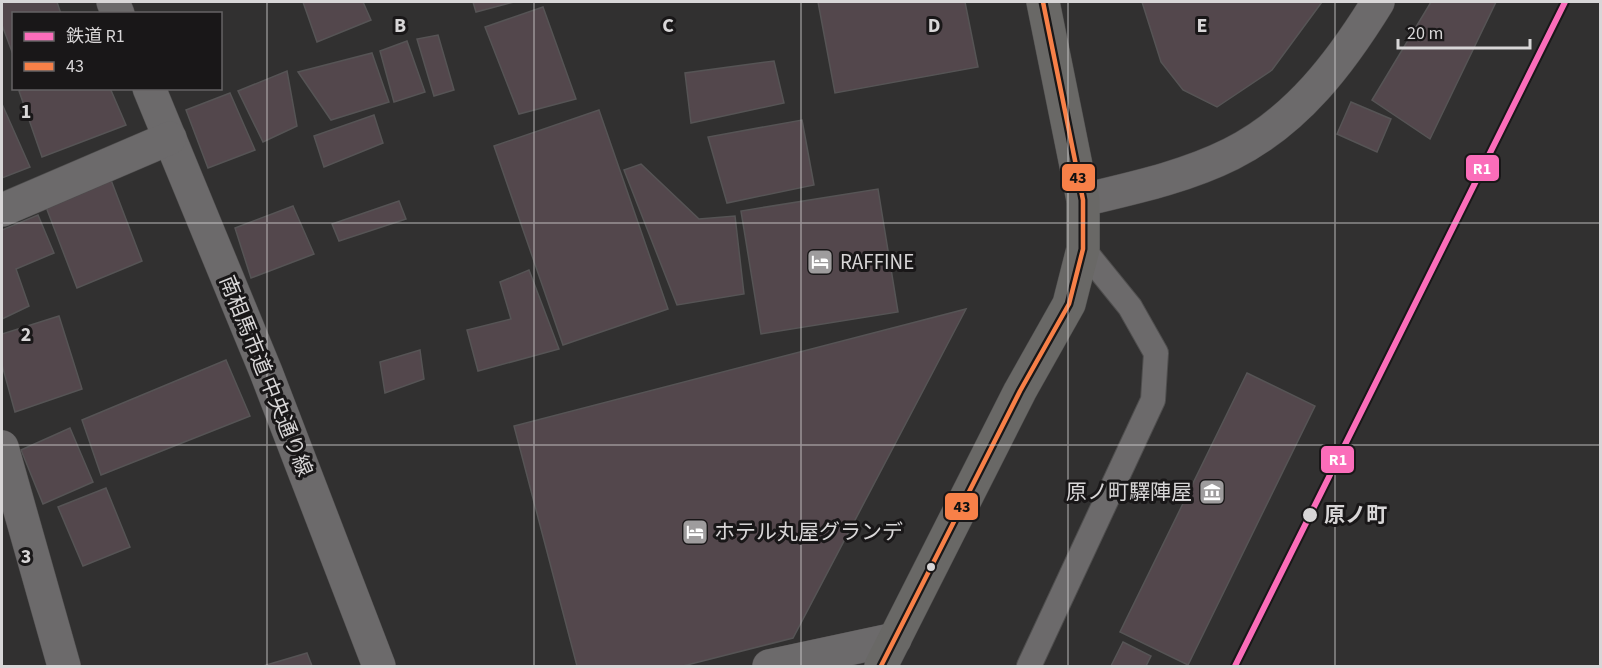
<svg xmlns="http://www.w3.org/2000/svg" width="1602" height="668" font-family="'Source Sans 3','Noto Sans JP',sans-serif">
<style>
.building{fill:#53474c;stroke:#565455;stroke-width:1.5}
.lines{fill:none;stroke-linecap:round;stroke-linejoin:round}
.service-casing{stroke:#4f4e4e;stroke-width:26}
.minor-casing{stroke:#4f4e4e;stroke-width:34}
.tertiary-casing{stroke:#4f4e4e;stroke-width:34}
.secondary-casing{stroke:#4f4e4e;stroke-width:34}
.service{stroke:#6c6a6b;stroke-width:24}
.minor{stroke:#6c6a6b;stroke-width:33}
.tertiary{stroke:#6c6a6b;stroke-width:33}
.secondary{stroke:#696866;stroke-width:33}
.bus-1-casing{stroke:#191718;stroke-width:9}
.bus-1{stroke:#f78048;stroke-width:4.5}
.rail-1-casing{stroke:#191718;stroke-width:10}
.rail-1{stroke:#fb6dba;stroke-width:6}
.grid{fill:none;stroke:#d8d6d7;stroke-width:1.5;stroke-opacity:0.55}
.stop-dot{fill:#d8d6d7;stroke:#191718;stroke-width:2}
.labels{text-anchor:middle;stroke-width:6;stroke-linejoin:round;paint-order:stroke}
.poi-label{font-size:21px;fill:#d8d6d7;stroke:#191718;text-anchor:start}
.street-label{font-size:21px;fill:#d8d6d7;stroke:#191718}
.stop-label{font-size:21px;font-weight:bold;fill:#d8d6d7;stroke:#191718;text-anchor:start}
.grid-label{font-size:20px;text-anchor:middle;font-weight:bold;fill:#d8d6d7;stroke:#191718;stroke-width:6;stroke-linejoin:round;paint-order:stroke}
.line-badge{stroke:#191718;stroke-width:2}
.badge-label{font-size:16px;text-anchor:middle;font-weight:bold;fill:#fff}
.pale-badge-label{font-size:16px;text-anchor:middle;font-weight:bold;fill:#111}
</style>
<rect width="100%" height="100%" fill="#313030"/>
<!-- building -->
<g class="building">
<path d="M2 2H57L61 14H14V57L2 25Z"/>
<path d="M303 2H363L371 20 317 42Z"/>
<path d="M473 2H514L476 12Z"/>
<path d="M818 2H965L978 67 835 93Z"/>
<path d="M1142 2H1322L1272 70 1217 107 1183 90 1161 62Z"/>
<path d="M1431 2H1496L1430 139 1372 100Z"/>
<path d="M543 7 576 99 519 114 485 27Z"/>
<path d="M438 35 454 90 434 96 417 39Z"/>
<path d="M407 41 425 92 394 102 380 51Z"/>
<path d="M372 53 389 102 331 120 298 72Z"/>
<path d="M774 61 784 103 691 123 685 73Z"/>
<path d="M287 71 297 126 263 142 238 91Z"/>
<path d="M26 88H110L126 125 42 157 19 91Z"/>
<path d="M230 93 255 150 208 168 186 110Z"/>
<path d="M1351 102 1391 119 1377 152 1337 134Z"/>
<path d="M2 104 30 167 2 178Z"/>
<path d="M599 110 668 309 563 345 494 146Z"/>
<path d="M374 115 383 143 324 167 314 136Z"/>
<path d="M802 120 814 185 727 203 708 137Z"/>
<path d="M641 164 699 219 735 216 744 294 677 305 624 170Z"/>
<path d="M111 180 142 261 77 288 46 207Z"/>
<path d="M878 189 898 312 761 334 741 211Z"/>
<path d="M399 201 406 219 339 241 332 224Z"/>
<path d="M293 206 314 254 251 278 235 228Z"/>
<path d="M38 215 54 253 16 269 29 306 2 319V230Z"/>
<path d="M529 270 559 349 478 371 467 330 511 319 500 282Z"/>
<path d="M966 309 793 638 683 666H577L514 426Z"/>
<path d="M59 316 82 389 15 412 2 365V334Z"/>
<path d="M420 350 424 379 385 393 380 362Z"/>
<path d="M226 360 250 416 101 475 82 420Z"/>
<path d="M1247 373 1315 406 1188 665 1120 632Z"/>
<path d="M70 428 93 482 43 504 21 450Z"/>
<path d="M106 488 130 547 83 566 58 507Z"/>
<path d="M1123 642 1151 656 1146 666H1111Z"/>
<path d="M307 653 312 666H263Z"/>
</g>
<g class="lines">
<defs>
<path id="service" d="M1029 666 1153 400 1156 353 1130 307 1083 249"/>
<g id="minor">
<path d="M113 2 118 14"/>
<path d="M149 88 266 372 379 666"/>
<path d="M2 210 170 138"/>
<path d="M2 447 64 666"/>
<path d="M769 666 895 639"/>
</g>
<path id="tertiary" d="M1083 200C1133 188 1185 177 1231 154 1297 121 1341 62 1378 2"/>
<path id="secondary" d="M881 666 1020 391 1069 304 1083 249V200L1043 2"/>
</defs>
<!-- service casing -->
<use href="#service" class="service-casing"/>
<!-- minor casing -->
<use href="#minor" class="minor-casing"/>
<!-- tertiary casing -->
<use href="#tertiary" class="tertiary-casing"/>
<!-- secondary casing -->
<use href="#secondary" class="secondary-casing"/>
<!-- service -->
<use href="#service" class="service"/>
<!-- minor -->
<use href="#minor" class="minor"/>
<!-- tertiary -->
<use href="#tertiary" class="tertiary"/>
<!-- secondary -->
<use href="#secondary" class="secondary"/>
<defs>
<path id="bus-1" d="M881 666 1020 391 1069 304 1083 249V200L1043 2"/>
</defs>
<!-- bus-1 casing -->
<use href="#bus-1" class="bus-1-casing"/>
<!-- bus-1 -->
<use href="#bus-1" class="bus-1"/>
<defs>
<path id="rail-1" d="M1235 666 1565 2"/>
</defs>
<!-- rail-1 casing -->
<use href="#rail-1" class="rail-1-casing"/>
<!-- rail-1 -->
<use href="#rail-1" class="rail-1"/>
</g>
<!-- grid -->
<path class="grid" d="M267 2V666M534 2V666M801 2V666M1068 2V666M1335 2V666M2 223H1600M2 445H1600"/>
<!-- icons -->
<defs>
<symbol id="hotel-square" viewBox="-11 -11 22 22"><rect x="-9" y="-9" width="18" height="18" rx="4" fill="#9e9c9d" stroke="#191718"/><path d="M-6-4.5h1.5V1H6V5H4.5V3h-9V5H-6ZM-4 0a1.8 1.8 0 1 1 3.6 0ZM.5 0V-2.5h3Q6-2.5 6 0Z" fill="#fff"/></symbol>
<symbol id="museum-square" viewBox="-11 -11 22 22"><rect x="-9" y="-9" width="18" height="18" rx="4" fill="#9e9c9d" stroke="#191718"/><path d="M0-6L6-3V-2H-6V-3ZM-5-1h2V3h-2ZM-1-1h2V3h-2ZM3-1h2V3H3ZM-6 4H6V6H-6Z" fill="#fff"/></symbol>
</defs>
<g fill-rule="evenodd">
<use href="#hotel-square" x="805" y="247" width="30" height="30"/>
<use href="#museum-square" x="1197" y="477" width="30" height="30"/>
<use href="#hotel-square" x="680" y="517" width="30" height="30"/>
</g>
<!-- markers -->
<g class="stop-dot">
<circle cx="1310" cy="515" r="8"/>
<circle cx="931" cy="567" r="5"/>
</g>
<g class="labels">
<!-- poi labels -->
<g class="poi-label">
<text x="840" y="269">RAFFINE</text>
<text x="1192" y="499" text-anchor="end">原ノ町驛陣屋</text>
<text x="714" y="539">ホテル丸屋グランデ</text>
</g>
<!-- street labels -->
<g class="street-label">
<text transform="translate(266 376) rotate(68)" y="7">南相馬市道 中央通り線</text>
</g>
<!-- stop labels -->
<g class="stop-label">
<text x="1324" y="522">原ノ町</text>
</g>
</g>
<g class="grid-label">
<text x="400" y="32">B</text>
<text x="668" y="32">C</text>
<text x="934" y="32">D</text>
<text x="1202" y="32">E</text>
<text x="26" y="118">1</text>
<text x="26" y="341">2</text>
<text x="26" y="563">3</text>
</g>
<g class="line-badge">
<rect x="1465" y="154" width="35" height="28" rx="6" fill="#fb6dba"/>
<rect x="1061" y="163" width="35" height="29" rx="6" fill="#f78048"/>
<rect x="1320" y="445" width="35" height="29" rx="6" fill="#fb6dba"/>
<rect x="944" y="492" width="35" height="29" rx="6" fill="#f78048"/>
</g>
<g class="badge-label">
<text x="1482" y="174">R1</text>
<text x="1338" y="465">R1</text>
</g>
<g class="pale-badge-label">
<text x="1078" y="183">43</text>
<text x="962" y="512">43</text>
</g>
<!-- border -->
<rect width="1602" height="668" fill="none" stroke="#d8d6d7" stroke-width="6"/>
<!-- legend -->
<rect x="12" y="12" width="210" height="78" fill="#191718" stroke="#656364" stroke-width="1.5"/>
<rect x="24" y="32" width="30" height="9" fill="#fb6dba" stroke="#656364" stroke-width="1.5"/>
<text x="66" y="42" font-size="18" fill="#d8d6d7">鉄道 R1</text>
<rect x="24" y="62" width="30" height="9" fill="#f78048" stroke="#656364" stroke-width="1.5"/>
<text x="66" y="72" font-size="18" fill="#d8d6d7">43</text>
<!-- scale -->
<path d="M1398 39v9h132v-9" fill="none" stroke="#d8d6d7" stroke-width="3"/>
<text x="1407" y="39" font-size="18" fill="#d8d6d7" stroke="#191718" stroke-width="4.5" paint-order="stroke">20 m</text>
</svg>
